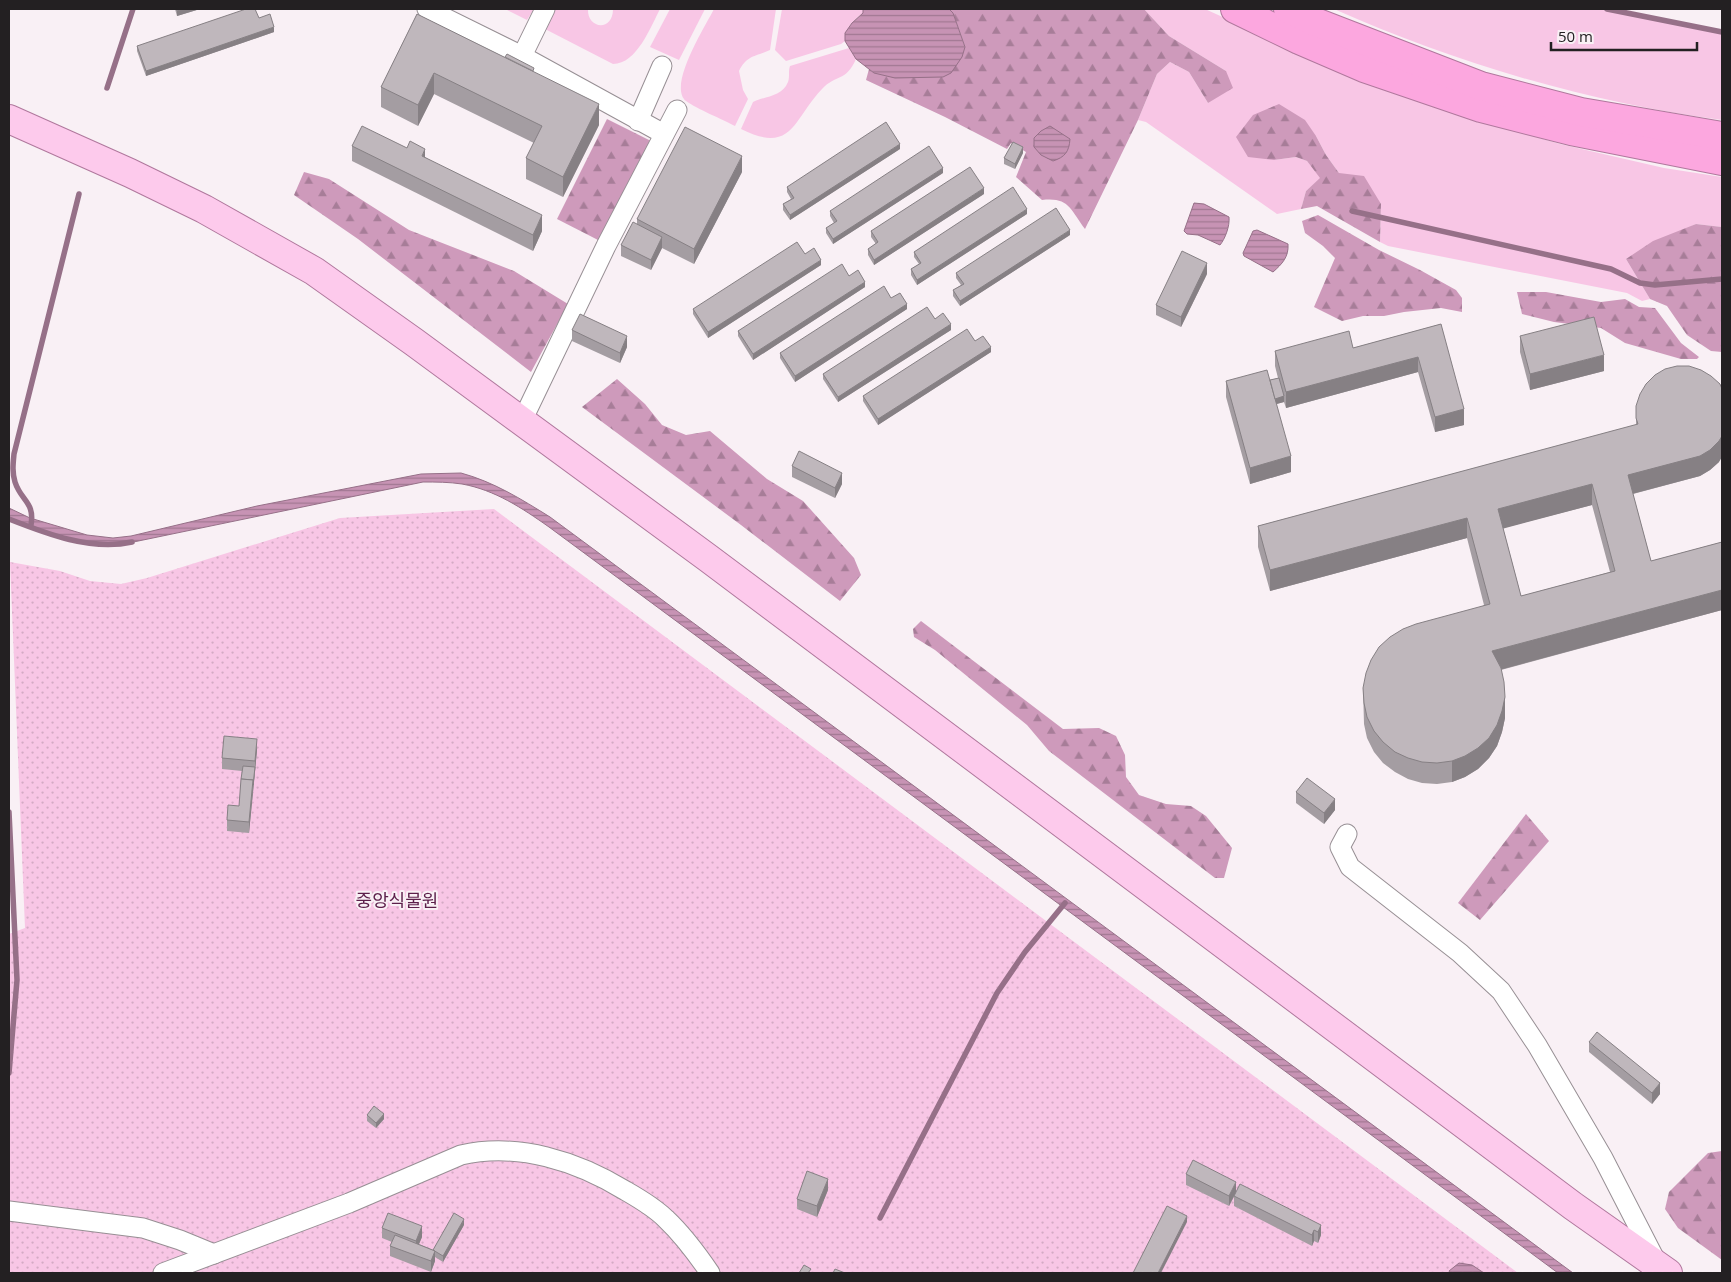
<svg xmlns="http://www.w3.org/2000/svg" width="1731" height="1282" font-family="'Open Sans','Noto Sans KR',sans-serif">
<style>
.grass{fill:#f8c6e5}
.forest{fill:url(#forest-firs)}
.park{fill:url(#park-dots)}
.water{fill:url(#water-rules);stroke:#967088}
.lines{fill:none;stroke-linecap:round;stroke-linejoin:round}
.stream{stroke:#967088;stroke-width:5.5}
.street-casing{stroke:#978f94;stroke-width:21}
.primary-casing{stroke:#b0789d;stroke-width:30}
.highway-casing{stroke:#b0789d;stroke-width:30}
.street{stroke:#fff;stroke-width:19}
.primary{stroke:#fdcaec;stroke-width:28}
.highway{stroke:#fca7df;stroke-width:28}
.wall{fill:#a49da2;fill-rule:evenodd}
.shaded-wall{fill:#868084}
.building{fill:#bfb7bc;stroke:#868084;fill-rule:evenodd}
.labels{text-anchor:middle;stroke-width:4;stroke-linejoin:round;paint-order:stroke}
.park-label{font-size:18px;fill:#5c1f4a;stroke:#f9f0f5}
</style>
<defs>
<pattern id="forest-firs" width="22" height="20" patternUnits="userSpaceOnUse" patternTransform="scale(1.25)"><rect width="22" height="20" fill="#ce9abb"/><path d="M5 1l3.5 6h-7zM16 11l3.5 6h-7z" fill="#a77d98"/></pattern>
<pattern id="park-dots" width="8" height="8" patternUnits="userSpaceOnUse" patternTransform="scale(1.25)"><rect width="8" height="8" fill="#f8c6e5"/><path d="M2 2h.1M6 6h.1" fill="none" stroke="#d4aac4" stroke-width="1.8" stroke-linecap="round"/></pattern>
<pattern id="water-rules" width="6" height="5" patternUnits="userSpaceOnUse" patternTransform="scale(1.25)"><rect width="6" height="5" fill="#c793b4"/><path d="M0 2.5h6" fill="none" stroke="#a17892"/></pattern>
</defs>
<rect width="100%" height="100%" fill="#f9f0f5"/>
<!-- grass -->
<g class="grass">
<path d="M505 9H534L527 20Z"/>
<path d="M554 9H588C587 29 613 32 613 9H660C651 26 637 64 613 64L545 29Z"/>
<path d="M670 9H705L679 60 650 47Z"/>
<path d="M714 9H776L770 50C755 57 747 55 739 71L743 90 748 99 735 126C722 119 697 109 686 101 667 86 706 25 714 9Z"/>
<path d="M782 9H863V13C853 21 845 28 845 41L841 44 786 61 775 50Z"/>
<path d="M1144 9H1205L1368 83 1460 115 1560 144 1664 168 1722 177V227L1696 224 1626 259 1650 299 1642 301 1627 293 1388 246 1380 242 1381 204 1339 173 1326 155 1316 136 1274 160 1296 157 1307 161 1321 178 1306 191 1301 209 1277 214 1146 122 1138 120 1157 74 1170 62 1189 72 1208 103 1226 71 1169 36Z"/>
<path d="M1334 9H1599L1722 34V120C1591 103 1455 63 1334 9Z"/>
<path d="M849 48 856 59C846 82 836 74 822 89 793 119 793 155 741 129L753 102C765 96 782 97 788 82 790 76 788 71 790 66Z"/>
</g>
<!-- forest -->
<g class="forest">
<path d="M949 9H1144L1169 36 1226 71 1233 88 1208 103 1189 72 1170 62 1157 74 1138 120 1085 229C1070 209 1069 197 1042 200L1016 177 1026 152 1011 143 1007 149 945 117 866 80 869 69 874 73 965 47 953 13Z"/>
<path d="M1279 104 1305 120 1316 136 1326 155 1339 173 1364 176 1381 204 1380 242 1317 206 1301 209 1306 191 1320 178 1307 161 1296 157 1274 160 1248 157 1236 137 1253 115Z"/>
<path d="M607 119 651 141 600 241 557 219Z"/>
<path d="M304 172 329 179 409 230 514 271 568 304 531 372 358 239 294 195Z"/>
<path d="M1318 215 1379 250 1420 270 1456 290 1462 298V312L1441 308 1404 312 1384 316H1363L1342 321 1314 307 1335 258 1323 246 1305 233 1302 221Z"/>
<path d="M1696 224 1722 227V352L1711 351 1687 335 1667 306 1650 299 1626 259 1653 241Z"/>
<path d="M1517 292H1546L1601 302 1625 299 1639 307 1655 308 1681 343 1699 357 1697 359H1681L1625 343 1601 328 1554 322 1522 314Z"/>
<path d="M617 379 645 404 662 425 686 435 710 431 767 479 803 501 854 558 861 575 840 601 741 525 582 407Z"/>
<path d="M921 621 1063 729 1099 728 1116 736 1125 755 1126 777 1139 795 1166 804 1191 806 1206 816 1232 848 1224 878H1215L1049 751 1027 725 935 650 914 637 913 629Z"/>
<path d="M1526 814 1549 841 1480 920 1458 903Z"/>
<path d="M1722 1151V1260L1678 1228 1665 1209 1669 1192 1708 1153Z"/>
</g>
<!-- park -->
<path class="park" d="M494 509 1518 1273H9V934L25 928 10 562 60 571 90 581 121 584 147 578 340 518Z"/>
<!-- water -->
<g class="water">
<path d="M863 9H949L953 13 965 47 962 57 951 73 943 77 895 78 874 73 856 59 845 41V33L852 23 863 13Z"/>
<path d="M1050 126 1070 139C1069 152 1065 157 1053 161L1041 155 1034 147V138L1041 131Z"/>
<path d="M1194 203 1204 204 1229 217C1230 226 1225 239 1220 245L1198 235 1187 234 1184 231Z"/>
<path d="M1257 230 1288 244C1289 257 1282 264 1273 272L1244 256 1243 253 1253 231Z"/>
<path d="M461 473C494 482 521 499 550 517L1573 1273H1558L549 527C522 508 495 490 462 484 449 482 436 482 423 482L119 545C82 544 43 534 9 520V508L30 518 87 535 113 538 131 536 257 506 421 474Z"/>
<path d="M1459 1263 1472 1265 1484 1273H1450L1449 1271Z"/>
</g>
<g class="lines">
<!-- stream -->
<g class="stream">
<path d="M1607 9 1722 32"/>
<path d="M107 88 133 9"/>
<path d="M1352 211 1611 269 1640 283 1655 285 1722 279"/>
<path d="M9 519C47 534 91 551 132 542"/>
<path d="M31 525C35 502 21 501 15 482 12 472 13 464 14 454L79 194"/>
<path d="M9 812 17 980 9 1073"/>
<path d="M880 1218 997 993 1025 952 1065 903"/>
</g>
<defs>
<g id="street">
<path d="M427 9 522 56 664 134"/>
<path d="M522 56 545 9"/>
<path d="M638 121 662 66"/>
<path d="M522 421 606 246 677 110"/>
<path d="M1347 834 1340 847 1350 867 1460 953 1501 991 1537 1045 1603 1158 1657 1263"/>
<path d="M9 1211 143 1228 180 1240 214 1254"/>
<path d="M163 1273 349 1203 461 1155C518 1142 577 1161 626 1191 640 1199 655 1208 666 1219 683 1235 697 1254 710 1273"/>
</g>
<path id="primary" d="M9 119 130 173 204 209 314 271 414 342 708 558 1573 1206 1668 1273"/>
<g id="highway">
<path d="M1235 9 1299 40 1364 68 1481 108 1571 131 1722 161"/>
<path d="M1288 9 1313 21 1481 86 1581 112 1722 136"/>
</g>
</defs>
<!-- street casing -->
<use href="#street" class="street-casing"/>
<!-- primary casing -->
<use href="#primary" class="primary-casing"/>
<!-- highway casing -->
<use href="#highway" class="highway-casing"/>
<!-- street -->
<use href="#street" class="street"/>
<!-- primary -->
<use href="#primary" class="primary"/>
<!-- highway -->
<use href="#highway" class="highway"/>
</g>
<!-- wall -->
<g class="wall">
<path d="M175 9H200L177 16Z"/>
<path d="M417 14 534 72 599 125 563 197 526 179V158L534 143 434 94 418 126 381 107V87Z"/>
<path d="M259 18 274 32 146 76 137 51V46Z"/>
<path d="M352 146 425 157 542 231 533 251 352 161Z"/>
<path d="M900 149 790 220 783 210V204L791 199 787 192V187Z"/>
<path d="M1023 153 1015 169 1004 164V158Z"/>
<path d="M742 172 694 264 662 248 651 270 621 256V245L637 224V219Z"/>
<path d="M943 173 833 244 826 233V228L834 223 830 216V211Z"/>
<path d="M984 194 874 265 868 255V249L876 244 871 237V231Z"/>
<path d="M1027 214 917 285 911 275V269L919 264 914 257V252Z"/>
<path d="M1070 235 960 306 953 296V290L961 285 956 278V273Z"/>
<path d="M805 254 821 265 708 338 693 314V309Z"/>
<path d="M1207 274 1181 327 1156 315V305Z"/>
<path d="M849 276 865 287 753 360 738 336V331Z"/>
<path d="M891 298 907 309 795 382 780 358V353Z"/>
<path d="M935 319 951 330 838 402 823 379V374Z"/>
<path d="M1441 324 1464 425 1435 432 1418 372 1286 408 1284 402 1276 404 1291 472 1250 484 1226 397V381L1270 380 1278 378 1275 366V351L1353 348Z"/>
<path d="M572 330 627 347 620 363 572 341Z"/>
<path d="M1520 336 1604 371 1530 390 1520 352Z"/>
<path d="M975 341 991 352 878 425 863 401V396Z"/>
<path d="M1636 406 1719 462 1710 470 1700 476 1633 494 1651 561 1722 542V610L1501 670 1505 718 1502 732 1497 746 1489 758 1478 769 1465 777 1452 782 1437 784 1422 783 1408 779 1395 772 1383 763 1374 752 1367 738 1364 724 1363 688 1484 605 1467 538 1270 591 1258 547V526L1636 425ZM1592 505 1610 572 1521 596 1503 528Z"/>
<path d="M792 466 842 484 835 498 792 477Z"/>
<path d="M257 750 249 833 227 831V820L239 806 242 771 222 769V758Z"/>
<path d="M1296 792 1335 810 1324 824 1296 803Z"/>
<path d="M1589 1042 1660 1094 1652 1104 1589 1052Z"/>
<path d="M367 1115 384 1119 376 1128 367 1121Z"/>
<path d="M1186 1174 1236 1192 1321 1225V1235L1318 1243 1314 1241 1312 1246 1234 1206V1197L1229 1206 1186 1185Z"/>
<path d="M828 1190 817 1217 797 1209V1199Z"/>
<path d="M464 1225 443 1262 435 1257V1261L431 1272 390 1256V1246L392 1242 382 1238V1228L422 1237 419 1244 433 1250Z"/>
</g>
<!-- shaded-wall -->
<g class="shaded-wall">
<path d="M184 9H200L177 16V11Z"/>
<path d="M274 27V32L146 76V71Z"/>
<path d="M434 73V94L418 126V105Z"/>
<path d="M599 104V125L563 197V177Z"/>
<path d="M900 144V149L790 220V215Z"/>
<path d="M1023 147V153L1015 169V164Z"/>
<path d="M425 149V165L422 156Z"/>
<path d="M742 156V172L694 264V249Z"/>
<path d="M943 168V173L833 244V239Z"/>
<path d="M984 188V194L874 265V260Z"/>
<path d="M1027 209V214L917 285V280Z"/>
<path d="M542 215V231L533 251V235Z"/>
<path d="M1070 230V235L960 306V301Z"/>
<path d="M662 237V248L651 270V260Z"/>
<path d="M821 260V265L708 338V332Z"/>
<path d="M1207 263V274L1181 327V317Z"/>
<path d="M865 282V287L753 360V354Z"/>
<path d="M907 304V309L795 382V376Z"/>
<path d="M951 324V330L838 402V397Z"/>
<path d="M627 336V347L620 363V353Z"/>
<path d="M991 347V352L878 425V419Z"/>
<path d="M1604 355V371L1530 390V374Z"/>
<path d="M1418 357V372L1286 408V392Z"/>
<path d="M1284 396V402L1273 405V399Z"/>
<path d="M1464 409V425L1435 432V417Z"/>
<path d="M1722 436V457L1719 462 1710 470 1700 476 1628 495V475Z"/>
<path d="M1291 456V472L1250 484V468Z"/>
<path d="M842 473V484L835 498V488Z"/>
<path d="M1592 484V505L1498 530V509Z"/>
<path d="M1467 518V538L1270 591V570Z"/>
<path d="M1722 590V610L1492 672V651Z"/>
<path d="M1505 697V718L1502 732 1497 746 1489 758 1478 769 1465 777 1452 782V761Z"/>
<path d="M257 739V750L255 772V761Z"/>
<path d="M255 767V772L249 833V822Z"/>
<path d="M1335 799V810L1324 824V813Z"/>
<path d="M1660 1083V1094L1652 1104V1093Z"/>
<path d="M384 1114V1119L376 1128V1123Z"/>
<path d="M828 1179V1190L817 1217V1206Z"/>
<path d="M1236 1182V1192L1229 1206V1196Z"/>
<path d="M1187 1216V1222L1161 1273H1158Z"/>
<path d="M464 1219V1225L443 1262V1256Z"/>
<path d="M1321 1225V1235L1318 1243V1232Z"/>
<path d="M422 1226V1237L416 1251V1241Z"/>
<path d="M1314 1230V1241L1312 1246V1235Z"/>
<path d="M435 1251V1261L431 1272V1261Z"/>
</g>
<!-- building -->
<g class="building">
<path d="M177 9H184L177 11Z"/>
<path d="M246 9H255L259 18 270 14 274 27 146 71 137 46Z"/>
<path d="M417 14 599 104 563 177 526 158 542 126 434 73 418 105 381 87Z"/>
<path d="M507 54 534 68 533 71 505 57Z"/>
<path d="M886 122 900 144 790 215 783 204 794 198 787 187Z"/>
<path d="M362 126 407 148 410 141 425 149 422 156 542 215 533 235 352 146Z"/>
<path d="M685 127 742 156 694 249 637 219Z"/>
<path d="M1013 142 1023 147 1015 164 1004 158Z"/>
<path d="M929 146 943 168 833 239 826 228 837 221 830 211Z"/>
<path d="M970 167 984 188 874 260 868 249 878 242 871 231Z"/>
<path d="M1013 187 1027 209 917 280 911 269 921 263 914 252Z"/>
<path d="M1056 208 1070 230 960 301 953 290 964 284 956 273Z"/>
<path d="M633 222 662 237 651 260 621 245Z"/>
<path d="M797 242 805 254 814 248 821 260 708 332 693 309Z"/>
<path d="M1182 251 1207 263 1181 317 1156 305Z"/>
<path d="M842 264 849 276 858 270 865 282 753 354 738 331Z"/>
<path d="M884 286 891 298 900 293 907 304 795 376 780 353Z"/>
<path d="M927 307 935 319 943 313 951 324 838 397 823 374Z"/>
<path d="M580 314 627 336 620 353 572 330Z"/>
<path d="M1594 317 1604 355 1530 374 1520 336Z"/>
<path d="M1441 324 1464 409 1435 417 1418 357 1286 392 1275 351 1349 331 1353 348Z"/>
<path d="M967 329 975 341 983 336 991 347 878 419 863 396Z"/>
<path d="M1677 366H1689L1701 370 1711 376 1720 384 1722 389V436L1719 441 1710 450 1700 456 1628 475 1651 561 1722 542V590L1492 651 1501 668 1504 682 1505 697 1502 711 1497 725 1489 738 1478 748 1465 756 1452 761 1437 763 1422 762 1408 758 1395 752 1383 742 1374 731 1367 717 1364 703 1363 688 1366 673 1371 660 1379 647 1390 637 1403 629 1416 624 1490 604 1467 518 1270 570 1258 526 1638 424 1636 418V406L1640 394 1646 384 1655 375 1665 369ZM1592 484 1615 571 1521 596 1498 509Z"/>
<path d="M1267 370 1291 456 1250 468 1226 381Z"/>
<path d="M1279 378 1284 396 1275 399 1270 380Z"/>
<path d="M799 451 842 473 835 488 792 466Z"/>
<path d="M224 736 257 739 255 761 222 758Z"/>
<path d="M243 766 255 767 253 785V780L241 779Z"/>
<path d="M1307 778 1335 799 1324 813 1296 792Z"/>
<path d="M241 779 253 780 249 822 227 820 228 805 239 806Z"/>
<path d="M1597 1032 1660 1083 1652 1093 1589 1042Z"/>
<path d="M374 1106 384 1114 376 1123 367 1115Z"/>
<path d="M1193 1160 1236 1182 1229 1196 1186 1174Z"/>
<path d="M807 1171 828 1179 817 1206 797 1199Z"/>
<path d="M1240 1184 1321 1225 1318 1232 1314 1230 1312 1235 1234 1196Z"/>
<path d="M1167 1206 1187 1216 1158 1273H1133Z"/>
<path d="M388 1213 422 1226 416 1241 382 1228Z"/>
<path d="M454 1213 464 1219 443 1256 433 1250Z"/>
<path d="M395 1235 435 1251 431 1261 390 1246Z"/>
<path d="M804 1265 811 1269 808 1273H799Z"/>
<path d="M835 1269 845 1273H833Z"/>
</g>
<g class="labels">
<!-- park labels -->
<g class="park-label">
<text x="397" y="907">중앙식물원</text>
</g>
</g>
<!-- border -->
<rect width="1731" height="1282" fill="none" stroke="#232022" stroke-width="20"/>
<!-- scale -->
<path d="M1551 42v8h146v-8" fill="none" stroke="#232022" stroke-width="2.5"/>
<text x="1558" y="42" font-size="15" fill="#232022" stroke="#f9f0f5" stroke-width="4" paint-order="stroke">50 m</text>
</svg>
